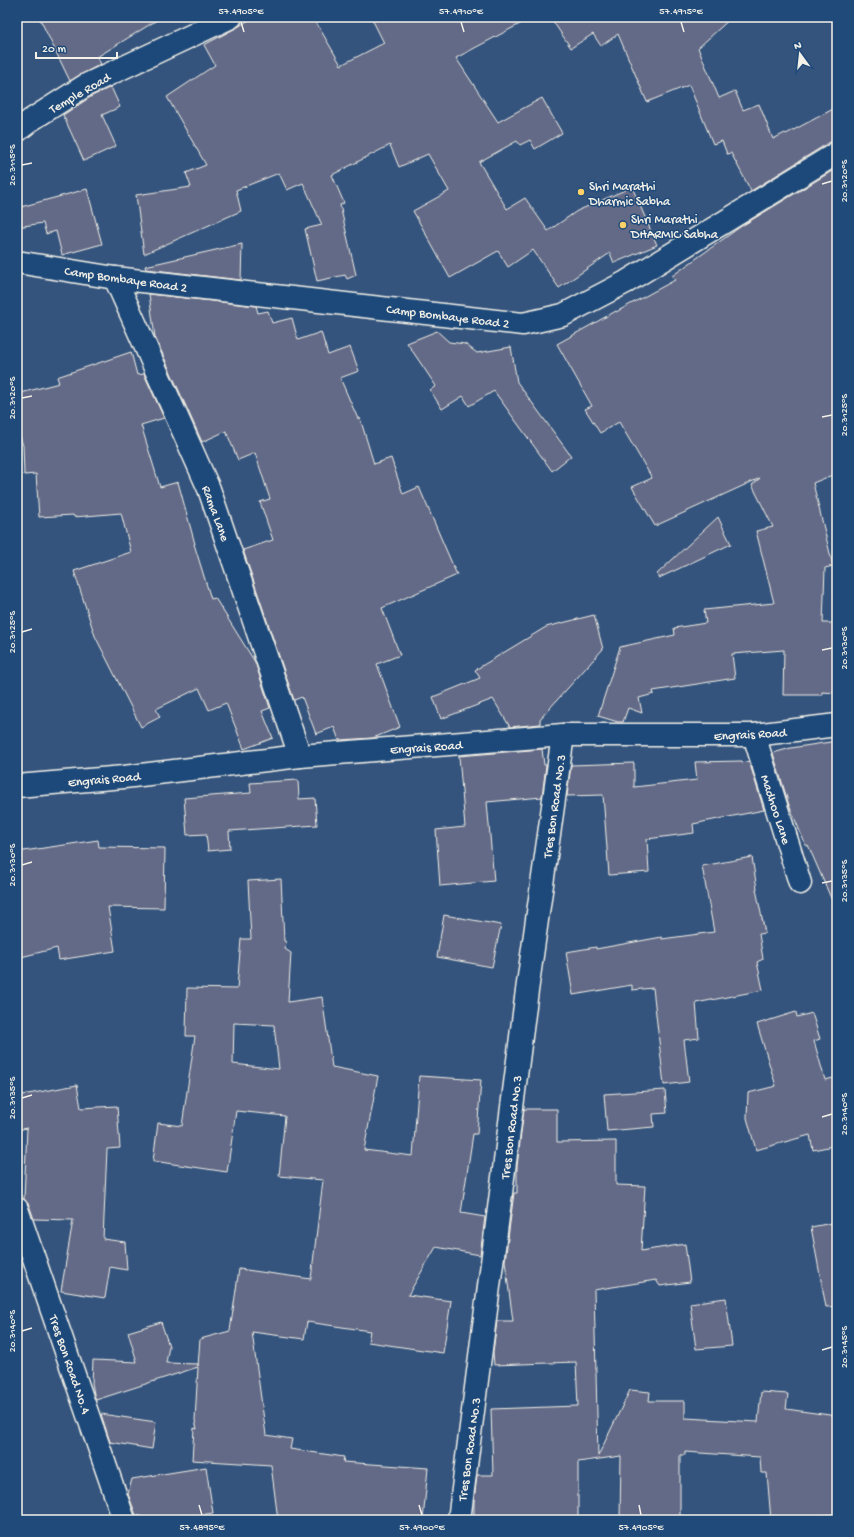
<svg xmlns="http://www.w3.org/2000/svg" width="854" height="1537" font-family="'Gochi Hand',sans-serif">
<style>
.building{fill:#646b87;stroke:#f4f1e8;fill-rule:evenodd}
.lines{fill:none;stroke-linecap:round;stroke-linejoin:round}
.minor-casing{stroke:#f4f1e8;stroke-width:25}
.tertiary-casing{stroke:#f4f1e8;stroke-width:25}
.minor{stroke:#1f4a7a;stroke-width:22}
.tertiary{stroke:#1f4a7a;stroke-width:22}
.ticks{fill:none;stroke:#f4f1e8;stroke-width:1.5}
.poi-dot{fill:#ffd166;stroke:#1f4a7a;stroke-width:1.5}
.labels{text-anchor:middle;stroke-width:3;stroke-linejoin:round;paint-order:stroke}
.street-label{font-size:13px;fill:#f4f1e8;stroke:#1f4a7a}
.poi-label{font-size:13px;fill:#f4f1e8;stroke:#1f4a7a;text-anchor:start}
.neatline{fill:none;stroke:#f4f1e8;stroke-width:1.5}
.ticks-label{font-size:10px;text-anchor:middle;fill:#f4f1e8}
</style>
<rect width="100%" height="100%" fill="#34547e"/>
<filter id="ink" filterUnits="userSpaceOnUse"><feTurbulence type="fractalNoise" baseFrequency=".025" numOctaves="2"/><feDisplacementMap in="SourceGraphic" scale="8" xChannelSelector="R" yChannelSelector="G"/><feConvolveMatrix kernelMatrix="1 2 1 2 8 2 1 2 1" color-interpolation-filters="sRGB"/></filter>
<g filter="url(#ink)">
<!-- building -->
<g class="building">
<path d="M39 17H162L97 57 101 64 70 81Z"/>
<path d="M254 17H313L341 65 384 43 371 17H533L456 58 498 122 542 98 562 133 535 149 530 140 520 145 517 141 479 162 507 209 525 198 548 231 577 211 632 187 657 245 614 263 610 253 559 288 533 250 508 267 498 251 450 278 413 211 449 191 428 154 399 167 390 145 332 175 344 203 340 205 356 275 347 279 345 275 317 281 305 229 322 225 303 183 287 190 279 173 236 190 241 211 144 254 136 195 191 187 186 173 206 165 167 97 215 65 204 45 236 28Z"/>
<path d="M550 17H732L698 48 719 98 735 91 743 110 759 104 773 139 785 133 786 134 837 107V141L830 142 751 191 731 153 727 154 722 141 713 144 689 85 647 102 618 34 601 46 593 34 571 48Z"/>
<path d="M111 87 120 107 102 115 116 146 84 161 63 115 92 96Z"/>
<path d="M837 168V473L813 483 833 566 825 568 823 623H837V693L822 692V695H783L784 650 732 654 735 678 653 691 654 694 639 698 642 713 628 708 623 722H618L598 716 620 647 675 635 674 628 706 623 704 610 774 603 756 531 773 527 752 485 760 478 655 526 632 487 652 478 619 422 600 433 585 409 592 406 557 344 616 311V312L675 280 672 276 740 227Z"/>
<path d="M87 189 102 244 62 255 56 231 46 234 43 223 17 227V208Z"/>
<path d="M242 244 241 280 146 269 145 266Z"/>
<path d="M149 294 256 306 258 313 268 311 272 323 292 318 298 340 321 332 328 355 350 347 359 371 340 378 358 419 360 418 374 464 391 458 403 494 419 487 457 575 382 608 400 655 377 664 400 727 373 738 339 740 334 727 316 734 302 697 294 700 243 550 273 540 260 502 270 499 255 453 238 460 226 431 202 442 155 337Z"/>
<path d="M437 331 449 342 465 344 477 353 511 347 517 382 571 456 552 471 494 391 469 406 463 396 442 409 430 390 436 386 407 343Z"/>
<path d="M131 352 137 375 144 374 164 418 141 425 160 487 178 482 195 544H194L211 599 215 598 255 662 270 708 262 711 273 738 244 749 226 703 209 710 199 688 156 709 160 717 141 727 95 636 74 571 131 552 121 513 74 517 73 515 39 517 36 474 24 475 23 446 17 426V394L59 383 57 377Z"/>
<path d="M718 517 731 544 659 578 657 574Z"/>
<path d="M594 615 603 649 540 719V724L510 727 493 699 441 719 433 697 480 678 475 670 546 627Z"/>
<path d="M837 741V912L808 845 806 846 789 805 773 753 791 748Z"/>
<path d="M542 749 544 765H546L542 797 487 802 494 881 440 886 436 830 465 827 459 756Z"/>
<path d="M742 761V763L749 761 764 810 693 824 694 833 647 839 649 872 609 875 603 795 567 796 571 765 634 763V787L697 780 695 762Z"/>
<path d="M298 780 299 799 315 798 317 825 229 831 230 849 208 851 206 834 187 835 184 798 251 793 250 783Z"/>
<path d="M98 840 99 847 165 848 164 908 108 907 115 951 59 960 57 948 17 958V852Z"/>
<path d="M752 857 757 889H756L765 933 759 934 763 959 757 962 763 990 696 1003 699 1038 684 1040 689 1082 664 1085 653 988 632 990V985L573 995 566 952 596 947V949L662 937V939L714 932 702 866Z"/>
<path d="M281 879 284 941H286L285 949 291 953 288 1002 322 997 332 1067 378 1076 364 1150 413 1156 419 1076 481 1080 477 1134H473L461 1213 485 1217 480 1255 436 1247 408 1295 451 1301 443 1353 368 1342 370 1331 307 1322 304 1339 252 1332 266 1435 292 1439 290 1449 344 1457 343 1462 428 1468 423 1520H278L271 1465 192 1460 194 1428 197 1429 195 1420 198 1367 96 1400 94 1394 92 1383 93 1360 137 1362 128 1332 161 1322 169 1346 166 1363 198 1364V1366L200 1339 230 1331 239 1269 311 1279 323 1180 279 1176 285 1116 236 1111 227 1172 153 1161 158 1123 182 1126 195 1036H186L187 988 237 989 241 939H251L248 881ZM234 1023 274 1025 279 1069 233 1064Z"/>
<path d="M444 915 501 925 492 967 437 957Z"/>
<path d="M796 1012 797 1017 812 1013 820 1039 814 1041 825 1080 837 1077V1145L813 1150 810 1135 756 1150 747 1118 748 1093 776 1086 757 1024Z"/>
<path d="M77 1085 81 1108 117 1106 120 1148 107 1149 103 1239 125 1242 127 1270 110 1267 105 1298 61 1291 73 1220 34 1219 29 1205 24 1199 27 1128 17 1130V1096Z"/>
<path d="M665 1090 667 1113 653 1114 654 1127 607 1131 604 1094Z"/>
<path d="M524 1109H557V1142L616 1141V1185L645 1186 641 1251 685 1244 690 1282 660 1286 656 1280 594 1290 598 1456 630 1390 650 1392 649 1401H685V1418L758 1422 761 1392 788 1394 786 1409 837 1416V1514L771 1520 767 1473H761L760 1457 685 1452V1455H680V1520H620L621 1456 578 1462V1520H474V1501L477 1475H493L491 1409 578 1406 576 1362 494 1365 493 1352 497 1321H513L505 1261 514 1193H517V1166Z"/>
<path d="M837 1222V1306L826 1307 811 1227Z"/>
<path d="M726 1298 732 1346 696 1349 690 1303Z"/>
<path d="M101 1414 156 1422 152 1449 110 1442Z"/>
<path d="M206 1467 213 1513 166 1520H155L136 1515 128 1494 132 1479Z"/>
</g>
<g class="lines">
<defs>
<g id="minor">
<path d="M17 131 31 120 86 85 231 17"/>
<path d="M17 262 115 278 523 324 563 315 626 282 837 153"/>
<path d="M115 278 209 489 300 756"/>
<path d="M754 735 800 883"/>
<path d="M17 1209 124 1520"/>
<path d="M459 1520 526 998 563 735"/>
</g>
<path id="tertiary" d="M17 786 124 777 300 756 563 735H754L837 725"/>
</defs>
<!-- minor casing -->
<use href="#minor" class="minor-casing"/>
<!-- tertiary casing -->
<use href="#tertiary" class="tertiary-casing"/>
<!-- minor -->
<use href="#minor" class="minor"/>
<!-- tertiary -->
<use href="#tertiary" class="tertiary"/>
</g>
</g>
<!-- ticks -->
<path class="ticks" d="M241 22 244 32M461 22 464 32M681 22 684 32M22 165 32 163M822 184 832 181M22 398 32 396M822 417 832 415M22 632 32 629M822 650 832 648M22 865 32 862M822 883 832 881M22 1098 32 1095M822 1117 832 1114M22 1331 32 1328M822 1350 832 1347M199 1505 202 1515M419 1505 422 1515M639 1505 641 1515"/>
<!-- markers -->
<g class="poi-dot">
<circle cx="581" cy="192" r="4"/>
<circle cx="623" cy="225" r="4"/>
</g>
<g class="labels">
<!-- street labels -->
<g class="street-label">
<text transform="translate(79 92) rotate(-30)" y="5">Temple Road</text>
<text transform="translate(126 278) rotate(8)" y="5">Camp Bombaye Road 2</text>
<text transform="translate(448 315) rotate(7)" y="5">Camp Bombaye Road 2</text>
<text transform="translate(217 513) rotate(70)" y="5">Rama Lane</text>
<text transform="translate(750 733) rotate(-3)" y="5">Engrais Road</text>
<text transform="translate(426 746) rotate(-4)" y="5">Engrais Road</text>
<text transform="translate(104 778) rotate(-5)" y="5">Engrais Road</text>
<text transform="translate(553 806) rotate(-82)" y="5">Tres Bon Road No.3</text>
<text transform="translate(777 809) rotate(72)" y="5">Madhoo Lane</text>
<text transform="translate(510 1127) rotate(-83)" y="5">Tres Bon Road No.3</text>
<text transform="translate(71 1364) rotate(71)" y="5">Tres Bon Road No.4</text>
<text transform="translate(468 1449) rotate(-82)" y="5">Tres Bon Road No.3</text>
</g>
<!-- poi labels -->
<g class="poi-label">
<text x="589" y="190">Shri Marathi<tspan x="589" dy="15">Dharmic Sabha</tspan></text>
<text x="631" y="223">Shri Marathi<tspan x="631" dy="15">DHARMIC Sabha</tspan></text>
</g>
</g>
<!-- margin -->
<rect width="854" height="1537" fill="none" stroke="#1f4a7a" stroke-width="44"/>
<!-- north arrow -->
<g transform="translate(800 54) rotate(345)" stroke="#1f4a7a" stroke-width="3" paint-order="stroke">
<path d="M0-3L7 15L0 10L-7 15Z" fill="#f4f1e8"/>
<text y="-6" font-size="11" font-weight="bold" text-anchor="middle" fill="#f4f1e8">N</text>
</g>
<!-- scale -->
<path d="M36 52v6h81v-6" fill="none" stroke="#f4f1e8" stroke-width="2"/>
<text x="42" y="52" font-size="12" fill="#f4f1e8" stroke="#1f4a7a" stroke-width="3" paint-order="stroke">20 m</text>
<rect x="22" y="22" width="810" height="1493" class="neatline"/>
<g class="ticks-label">
<text x="241" y="14">57.4905°E</text>
<text x="461" y="14">57.4910°E</text>
<text x="681" y="14">57.4915°E</text>
<text transform="translate(11 165) rotate(-90)" y="4">20.3115°S</text>
<text transform="translate(843 181) rotate(-90)" y="4">20.3120°S</text>
<text transform="translate(11 398) rotate(-90)" y="4">20.3120°S</text>
<text transform="translate(843 415) rotate(-90)" y="4">20.3125°S</text>
<text transform="translate(11 632) rotate(-90)" y="4">20.3125°S</text>
<text transform="translate(843 648) rotate(-90)" y="4">20.3130°S</text>
<text transform="translate(11 865) rotate(-90)" y="4">20.3130°S</text>
<text transform="translate(843 881) rotate(-90)" y="4">20.3135°S</text>
<text transform="translate(11 1098) rotate(-90)" y="4">20.3135°S</text>
<text transform="translate(843 1114) rotate(-90)" y="4">20.3140°S</text>
<text transform="translate(11 1331) rotate(-90)" y="4">20.3140°S</text>
<text transform="translate(843 1347) rotate(-90)" y="4">20.3145°S</text>
<text x="202" y="1530">57.4895°E</text>
<text x="422" y="1530">57.4900°E</text>
<text x="641" y="1530">57.4905°E</text>
</g>
</svg>
